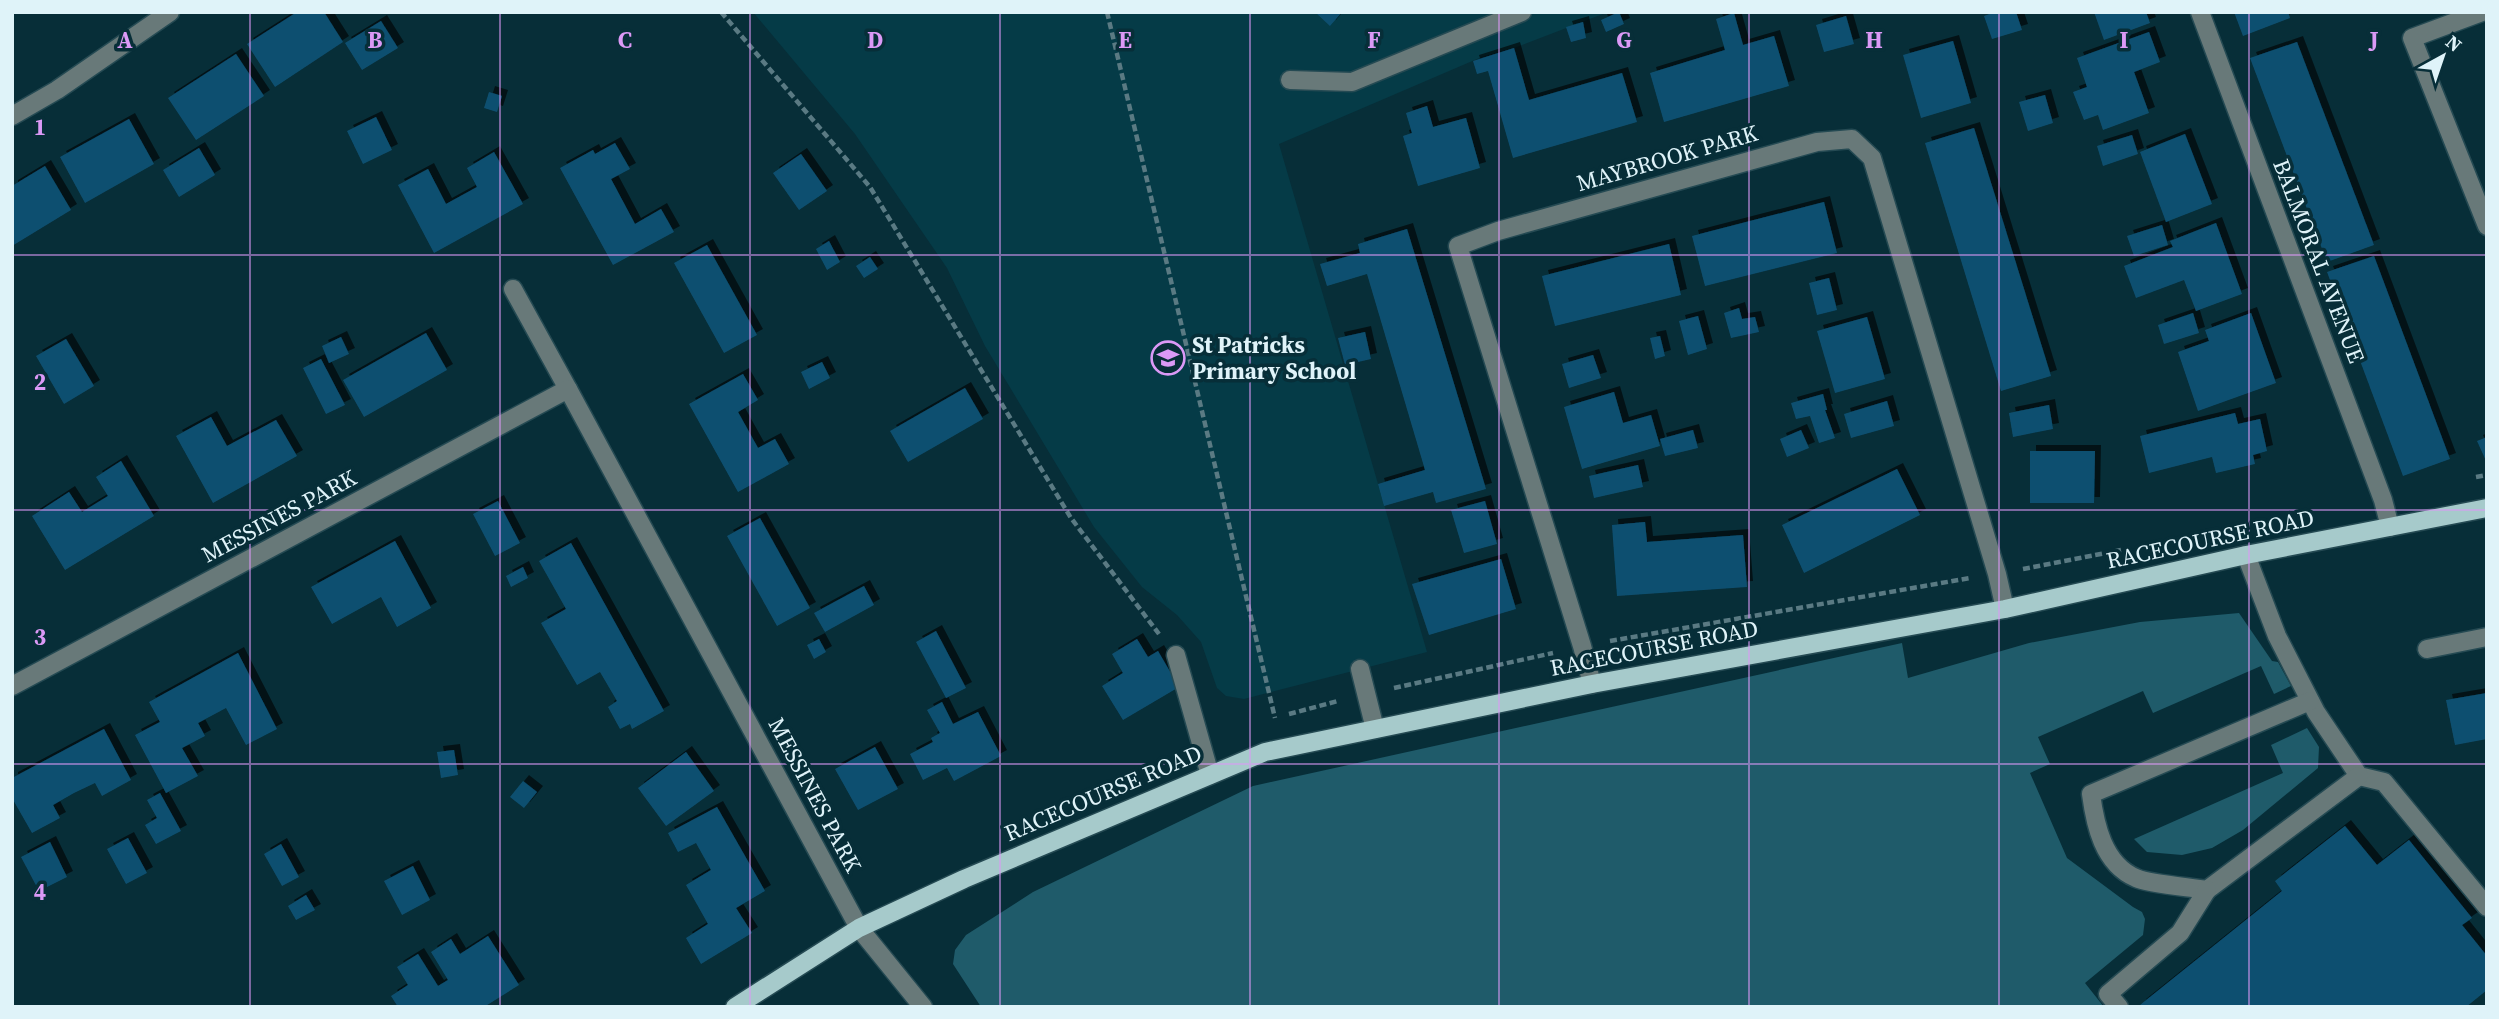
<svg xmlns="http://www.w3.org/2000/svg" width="2499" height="1019" font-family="'Source Serif 4',serif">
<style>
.built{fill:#053b47}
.green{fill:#1f5b6a}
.building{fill:#0f4f70;filter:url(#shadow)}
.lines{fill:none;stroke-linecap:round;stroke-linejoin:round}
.minor-casing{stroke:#254a53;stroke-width:21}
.major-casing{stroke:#254a53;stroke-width:21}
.path{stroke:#5a7a83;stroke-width:4.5;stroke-dasharray:7 3.5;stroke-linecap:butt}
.minor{stroke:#687979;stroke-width:18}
.major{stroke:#a6cacb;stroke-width:18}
.grid{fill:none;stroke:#db99f6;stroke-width:2;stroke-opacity:0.55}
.labels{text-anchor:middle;stroke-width:7;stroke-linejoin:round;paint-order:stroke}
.street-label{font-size:23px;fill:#dff3f9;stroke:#072e38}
.poi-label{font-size:23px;font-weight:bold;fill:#dff3f9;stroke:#072e38;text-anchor:start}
.grid-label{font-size:23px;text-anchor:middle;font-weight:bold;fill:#db99f6;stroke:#072e38;stroke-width:7;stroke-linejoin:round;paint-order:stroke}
</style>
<defs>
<filter id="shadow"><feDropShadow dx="6" dy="-6" stdDeviation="0" flood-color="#0009"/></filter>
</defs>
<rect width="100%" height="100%" fill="#072e38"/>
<!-- built -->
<path class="built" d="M753 12H1608L1514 48 1484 56 1279 144 1427 652 1244 699 1226 696 1217 688 1201 642 1177 615 1142 587 1094 527 985 346 947 268 855 134Z"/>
<!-- green -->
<g class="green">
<path d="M2239 613 2272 661 2278 662 2291 686 2274 694 2261 666 2153 713 2143 691 2038 737 2050 764 2030 773 2067 858 2133 907 2142 912 2145 919 2143 935 2085 983 2104 1007H981L953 964 955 950 966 935 1033 892 1253 786 1902 643 1908 678 2029 643 2140 622Z"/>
<path d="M2307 728 2319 747 2318 768 2243 830 2212 848 2182 855 2147 852 2134 839 2283 773 2271 745Z"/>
</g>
<!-- building -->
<g class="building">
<path d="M297 12H324L343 42 275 87 247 44Z"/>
<path d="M1315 12H1342L1330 26Z"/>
<path d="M1619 12 1624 24 1606 32 1601 20Z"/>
<path d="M1995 12H2016L2022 30 1992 39 1984 16Z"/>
<path d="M2094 12H2146L2150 23 2104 40Z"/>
<path d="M2234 12H2288L2290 18 2243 36Z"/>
<path d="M1734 13 1743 45 1774 36 1789 86 1664 122 1650 73 1725 50 1716 19Z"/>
<path d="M1846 16 1854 44 1824 52 1816 25Z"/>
<path d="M381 21 398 48 362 70 345 43Z"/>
<path d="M1583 22 1586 38 1571 42 1566 27Z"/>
<path d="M2149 32 2160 62 2134 72 2149 113 2103 130 2098 115 2084 120 2073 92 2087 87 2077 58Z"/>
<path d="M1953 41 1971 103 1921 118 1903 55Z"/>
<path d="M2297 42 2374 245 2327 262 2250 58Z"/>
<path d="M1514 48 1529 100 1622 73 1637 122 1513 158 1488 71 1477 74 1473 61Z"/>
<path d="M236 54 264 96 196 140 168 98Z"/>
<path d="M489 92 502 96 497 112 484 108Z"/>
<path d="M2045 95 2053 123 2028 131 2019 102Z"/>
<path d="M1427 106 1433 127 1466 118 1480 168 1418 186 1403 136 1412 133 1406 113Z"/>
<path d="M376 117 392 150 363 164 347 131Z"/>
<path d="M129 119 154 164 85 203 60 157Z"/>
<path d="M1974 128 2051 376 2001 391 1925 143Z"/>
<path d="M2185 134 2212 204 2166 222 2140 152Z"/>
<path d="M2132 135 2138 154 2103 166 2097 146Z"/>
<path d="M615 143 630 169 611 179 635 224 661 209 674 232 613 265 560 168 593 150 595 154Z"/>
<path d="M199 148 215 175 179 197 163 170Z"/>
<path d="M494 152 523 204 434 253 398 185 428 169 446 204 477 187 467 168Z"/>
<path d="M801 154 827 191 799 210 773 173Z"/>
<path d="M45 166 71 210 12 246V186Z"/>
<path d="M1824 202 1837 253 1705 286 1692 236Z"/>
<path d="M2216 223 2242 294 2196 311 2184 280 2136 298 2124 266 2173 247 2170 241Z"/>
<path d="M2162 225 2168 245 2134 256 2127 236Z"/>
<path d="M1407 229 1486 489 1436 503 1433 492 1384 506 1378 484 1425 470 1367 274 1327 286 1320 264 1360 253 1358 244Z"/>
<path d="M829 241 840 262 827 270 816 249Z"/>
<path d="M1669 244 1681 295 1555 326 1542 276Z"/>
<path d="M707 245 757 335 724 353 674 263Z"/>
<path d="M2374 256 2450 459 2403 476 2327 272Z"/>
<path d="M870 257 878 269 864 278 856 266Z"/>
<path d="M1829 278 1837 310 1817 315 1809 283Z"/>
<path d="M1739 308 1742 319 1755 317 1759 332 1731 338 1724 313Z"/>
<path d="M2193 313 2199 333 2164 344 2158 325Z"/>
<path d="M2251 313 2276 383 2198 411 2178 352 2209 341 2205 330Z"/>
<path d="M1698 316 1707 349 1688 355 1679 321Z"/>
<path d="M1867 317 1885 379 1835 393 1817 331Z"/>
<path d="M1365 332 1371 359 1345 365 1338 338Z"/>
<path d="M426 333 447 370 364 417 343 380Z"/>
<path d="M1660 336 1665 356 1655 359 1650 338Z"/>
<path d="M341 337 349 354 329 363 322 346Z"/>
<path d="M66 339 94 386 64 404 36 356Z"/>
<path d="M1593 355 1601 378 1569 388 1562 364Z"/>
<path d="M321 359 345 405 326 414 303 368Z"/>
<path d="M822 362 830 378 809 389 801 372Z"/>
<path d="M743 374 758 400 738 412 758 448 775 439 789 464 738 492 689 404Z"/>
<path d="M965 388 983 419 908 462 890 431Z"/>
<path d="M1614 392 1623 423 1651 415 1660 446 1582 469 1564 407Z"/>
<path d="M1823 394 1827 410H1825L1835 438 1819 443 1810 416 1796 419 1791 403Z"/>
<path d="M1887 401 1894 426 1851 438 1844 414Z"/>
<path d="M2049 405 2053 429 2013 437 2009 413Z"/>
<path d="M2235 413 2238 424 2260 419 2267 451 2253 455 2255 464 2216 473 2212 457 2149 473 2140 436Z"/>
<path d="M211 417 227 446 276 420 297 456 213 503 176 436Z"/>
<path d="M1693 430 1698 448 1665 456 1660 439Z"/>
<path d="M1801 430 1809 448 1787 457 1780 439Z"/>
<path d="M2487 437V463L2477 441Z"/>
<path d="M2030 451H2095L2094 503H2030Z"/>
<path d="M121 461 154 516 65 570 32 516 69 492 82 512 108 496 96 477Z"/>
<path d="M1638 465 1643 487 1594 498 1589 476Z"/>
<path d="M1897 469 1920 515 1804 573 1782 525Z"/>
<path d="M498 501 520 543 495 556 473 514Z"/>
<path d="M1485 501 1497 544 1464 553 1451 510Z"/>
<path d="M760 518 810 608 777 626 727 536Z"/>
<path d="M1645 522 1647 542 1743 535 1747 587 1617 596 1612 525Z"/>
<path d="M395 541 431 608 397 627 381 597 332 624 311 587Z"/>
<path d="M571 543 664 711 632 729 630 724 620 729 608 707 617 701 600 672 577 685 541 623 566 609 539 561Z"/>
<path d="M1501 559 1516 609 1429 635 1412 584Z"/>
<path d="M523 567 528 578 511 587 506 576Z"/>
<path d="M864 586 874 605 825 632 814 613Z"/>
<path d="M936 631 966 688 946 698 916 642Z"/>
<path d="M819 639 826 652 814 659 807 645Z"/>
<path d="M1137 639 1148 657 1158 651 1179 687 1123 720 1102 686 1123 673 1112 654Z"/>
<path d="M238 653 277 729 246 745 226 708 198 723 205 736 182 748 198 776 166 793 135 735 160 722 149 702Z"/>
<path d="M2487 693V739L2455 745 2446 700Z"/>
<path d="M942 702 953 724 978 712 1001 756 954 781 947 768 923 780 910 754 933 742 931 738 940 733 927 710Z"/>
<path d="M104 729 131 780 102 796 95 783 74 793 53 805 60 818 32 833 12 798V778Z"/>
<path d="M875 747 898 789 858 810 835 769Z"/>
<path d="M454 750 458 775 441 778 437 752Z"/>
<path d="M686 752 714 791 666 826 638 788Z"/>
<path d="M523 781 537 792 524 808 510 797Z"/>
<path d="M160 793 181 831 156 844 145 825 157 818 147 800Z"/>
<path d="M717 807 765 891 736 908 752 933 701 964 686 938 708 924 686 885 711 870 696 843 678 852 668 833Z"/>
<path d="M2345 826 2377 865 2409 840 2472 918 2462 925 2487 956V990L2466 1007H2142L2140 1005 2282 891 2275 881Z"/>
<path d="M128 838 147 873 126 884 107 849Z"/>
<path d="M50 842 67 877 39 891 21 857Z"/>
<path d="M281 844 299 877 282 886 264 854Z"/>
<path d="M413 866 430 900 402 915 384 881Z"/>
<path d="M306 895 315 910 296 920 288 906Z"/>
<path d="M488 936 519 985 484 1007H398L391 996 408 985 397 967 418 954 438 986 448 980 431 952 451 939 460 954Z"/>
</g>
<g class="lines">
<defs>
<g id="minor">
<path d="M2200 12 2383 500 2390 527"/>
<path d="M2482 12 2412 38 2487 226"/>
<path d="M1290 80 1352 82 1522 12"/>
<path d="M12 116 57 90 170 12"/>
<path d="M513 289 568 389"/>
<path d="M2246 555 2277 636 2316 712 2359 776 2384 782 2487 907"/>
<path d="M2427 649 2487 637"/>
<path d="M1176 655 1210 775"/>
<path d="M1360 669 1375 729"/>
<path d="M1592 684 1582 646 1458 246 1498 231 1817 142 1852 139 1872 158 1997 574 2005 609"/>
<path d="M12 686 568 389 859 928 923 1007"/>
<path d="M2310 701 2091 794C2095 824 2103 864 2136 878 2149 884 2189 887 2207 890L2359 776"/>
<path d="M2119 1007 2108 994 2180 933 2207 890"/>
</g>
<path id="major" d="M735 1007 859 928 964 879 1265 752 1592 684 2005 609 2246 555 2487 508"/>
</defs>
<!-- minor casing -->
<use href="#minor" class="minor-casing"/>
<!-- major casing -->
<use href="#major" class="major-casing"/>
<!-- path -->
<g class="path">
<path d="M721 12 870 187 1071 518 1159 634"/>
<path d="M1107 12 1275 718"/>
<path d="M2476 477 2487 475"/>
<path d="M2023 569 2121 550"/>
<path d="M1610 641 1970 578"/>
<path d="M1394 688 1553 653"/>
<path d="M1289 714 1338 701"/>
</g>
<!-- minor -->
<use href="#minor" class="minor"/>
<!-- major -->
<use href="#major" class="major"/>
</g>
<!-- grid -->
<path class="grid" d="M250 12V1007M500 12V1007M750 12V1007M1000 12V1007M1250 12V1007M1499 12V1007M1749 12V1007M1999 12V1007M2249 12V1007M12 255H2487M12 510H2487M12 764H2487"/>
<!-- icons -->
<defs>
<symbol id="school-ring" viewBox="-11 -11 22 22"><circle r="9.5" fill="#072e38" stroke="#db99f6" stroke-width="1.5"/><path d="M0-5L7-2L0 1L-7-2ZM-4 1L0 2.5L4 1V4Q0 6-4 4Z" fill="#db99f6"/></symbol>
</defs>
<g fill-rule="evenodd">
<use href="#school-ring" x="1149" y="339" width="38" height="38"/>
</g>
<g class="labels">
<!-- street labels -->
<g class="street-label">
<text transform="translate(1667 158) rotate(-16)" y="8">MAYBROOK PARK</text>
<text transform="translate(2319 261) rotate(69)" y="8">BALMORAL AVENUE</text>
<text transform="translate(279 516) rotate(-28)" y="8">MESSINES PARK</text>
<text transform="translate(2210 539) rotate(-12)" y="8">RACECOURSE ROAD</text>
<text transform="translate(1654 648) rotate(-11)" y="8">RACECOURSE ROAD</text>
<text transform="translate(1103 793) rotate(-23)" y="8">RACECOURSE ROAD</text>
<text transform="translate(815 795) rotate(62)" y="8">MESSINES PARK</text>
</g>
<!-- poi labels -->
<g class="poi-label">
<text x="1192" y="353">St Patricks<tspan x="1192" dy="26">Primary School</tspan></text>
</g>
</g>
<g class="grid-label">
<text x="125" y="48">A</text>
<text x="375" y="48">B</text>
<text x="625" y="48">C</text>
<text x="875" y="48">D</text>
<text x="1125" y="48">E</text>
<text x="1374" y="48">F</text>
<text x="1624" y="48">G</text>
<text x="1874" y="48">H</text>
<text x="2124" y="48">I</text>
<text x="2374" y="48">J</text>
<text x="40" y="135">1</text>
<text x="40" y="390">2</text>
<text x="40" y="645">3</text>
<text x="40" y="900">4</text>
</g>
<!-- border -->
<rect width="2499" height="1019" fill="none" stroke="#dff3f9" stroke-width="28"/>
<!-- north arrow -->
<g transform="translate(2443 56) rotate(40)" stroke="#072e38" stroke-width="5" paint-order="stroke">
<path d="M0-5L12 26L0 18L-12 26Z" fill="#dff3f9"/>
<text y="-10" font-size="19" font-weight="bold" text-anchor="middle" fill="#dff3f9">N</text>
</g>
</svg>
